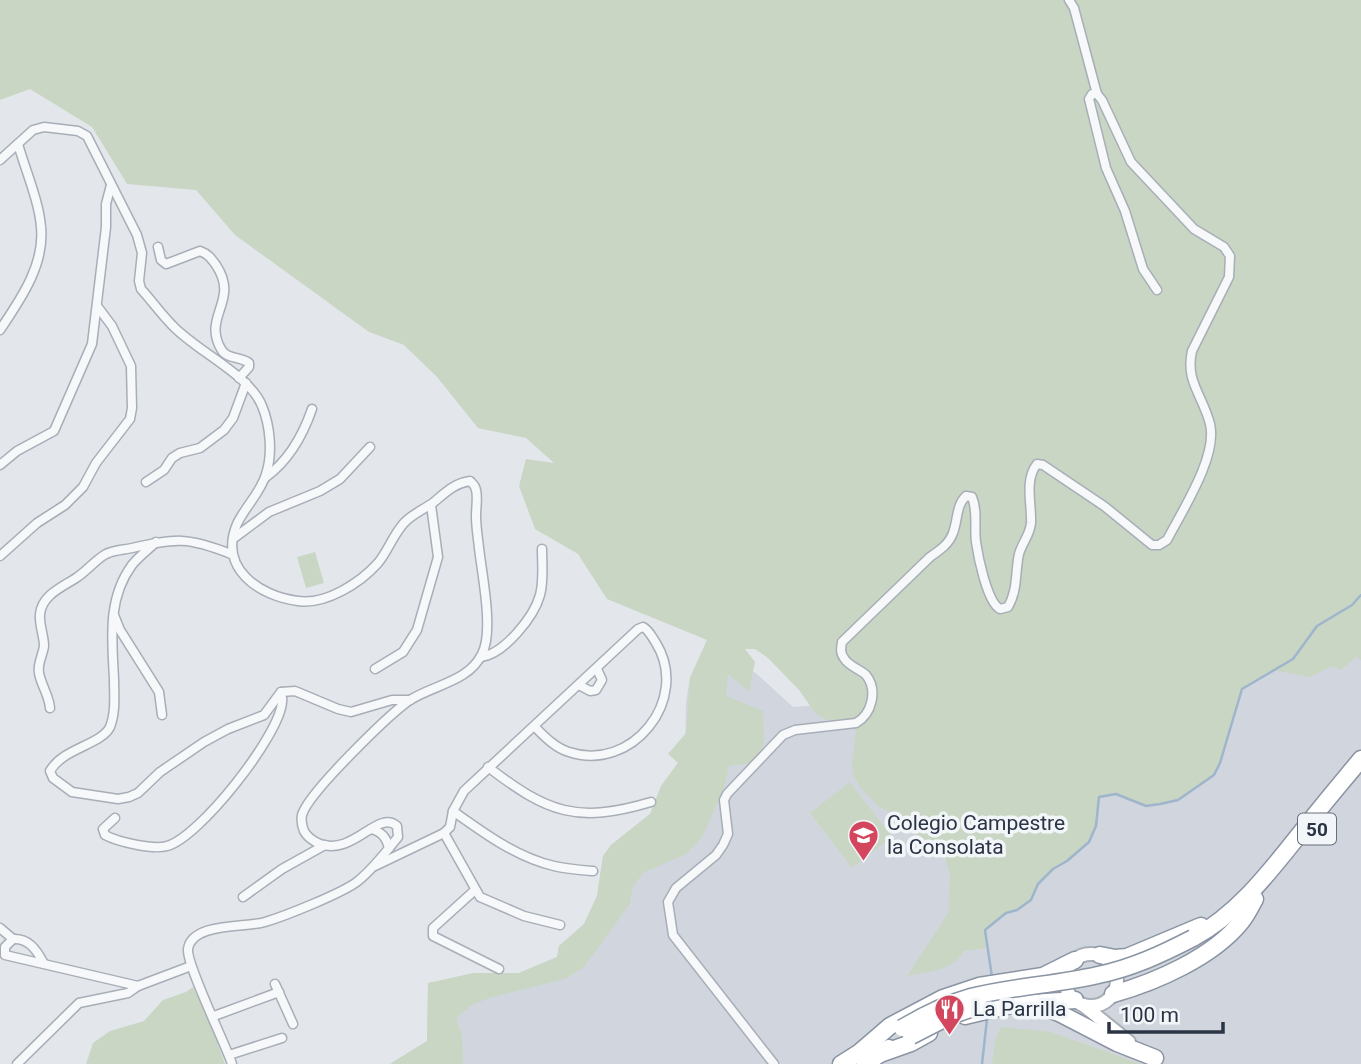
<svg xmlns="http://www.w3.org/2000/svg" width="1361" height="1064" font-family="Roboto,sans-serif">
<style>
.built{fill:#d1d6de}
.green{fill:#c9d6c4}
.lines{fill:none;stroke-linecap:round;stroke-linejoin:round}
.stream{stroke:#9eb5cc;stroke-width:2.5}
.street-casing{stroke:#a8aeb7;stroke-width:11}
.secondary-casing{stroke:#a8aeb7;stroke-width:16}
.highway-casing{stroke:#8a94a3;stroke-width:19}
.street{stroke:#f6f8fa;stroke-width:8}
.secondary{stroke:#fff;stroke-width:12}
.highway{stroke:#fff;stroke-width:16}
.highway-bridge-casing{stroke:#8a94a3;stroke-width:19;stroke-linecap:butt}
.highway-bridge{stroke:#fff;stroke-width:16}
.labels{text-anchor:middle;stroke-width:7;stroke-linejoin:round;paint-order:stroke}
.shield{fill:#f3f6f9;stroke:#666e7b;stroke-width:2}
.shield-label{font-size:19px;font-weight:bold;fill:#2a3445}
.poi-label{font-size:21px;fill:#2a3445;stroke:#f3f6f9;text-anchor:start}
</style>
<rect width="100%" height="100%" fill="#e3e7ec"/>
<!-- built -->
<path class="built" d="M1361 595V1064H390L427 1041 428 983 519 973 557 957 559 946 584 924 597 896 603 856 611 845 650 814 661 786 685 753 686 702 690 678 707 640 757 674 793 707 858 702 985 930 1006 913 1017 910 1031 900 1038 884 1052 869 1067 861 1096 826 1099 797 1116 794 1126 796 1190 791 1214 775 1220 763 1242 689Z"/>
<!-- green -->
<g class="green">
<path d="M0 0H1361V660L1356 657 1341 670 1332 666 1310 677 1272 670 1242 689 1220 763 1214 775 1178 800 1160 804 1146 806 1116 794 1099 797 1096 826 1089 842 1067 861 1052 869 1038 884 1031 900 1017 910 1006 913 985 930 986 948 964 951C952 972 929 971 907 976L949 912 950 874 945 858 926 840 916 835 908 824 894 814 879 807 860 787 854 777 852 765 856 731 844 719 827 720 815 713 799 690 768 658 755 649H745L755 662 749 692 728 674 726 696 763 711 764 743 754 763 729 766 725 785 703 836 686 854 643 873 633 887 629 905 584 967 565 979 489 998 472 1005 456 1018 462 1035 463 1064H390L427 1041 428 983 473 973H519L557 957 559 946 584 924 597 896 603 856 611 845 650 814 661 786 678 763 668 754 686 733 690 678 707 640 607 599 578 554 535 529 519 486 526 459 554 463 526 438 478 428 437 377 404 345 369 332 235 235 196 190 127 184 92 127 30 89 0 100Z"/>
<path d="M315 552 324 583 306 588 297 557Z"/>
<path d="M850 782 892 837 852 868 810 813Z"/>
<path d="M193 987 210 1022 225 1064H86L93 1043 110 1031 144 1021 163 1000 186 992Z"/>
<path d="M1001 1027 1051 1032 1141 1064H992L995 1041Z"/>
</g>
<g class="lines">
<!-- stream -->
<g class="stream">
<path d="M992 977 985 930 1006 913 1017 910 1031 900 1038 884 1053 869 1067 861 1089 842 1096 826 1099 797 1116 794 1146 806 1160 804 1178 800 1214 775 1220 763 1242 689 1293 659 1317 626 1352 605 1361 595"/>
<path d="M982 1064 987 1019"/>
</g>
<defs>
<g id="street">
<path d="M1069 0 1074 8 1097 94"/>
<path d="M0 160 33 130 44 127 78 131 87 136 137 235 142 253 139 281 141 289C152 301 161 314 172 325 196 351 250 375 262 406 270 425 273 453 266 474 261 492 245 507 237 524 218 568 259 596 298 601 326 605 360 583 378 563 388 551 393 535 404 523 412 514 425 509 434 502 446 492 455 483 470 481 474 485 475 485 476 490 478 497 476 508 476 516 476 527 478 538 479 548 482 575 494 631 482 654 468 683 431 685 407 702 387 717 308 793 302 815 301 820 302 826 304 831 307 837 313 841 320 844 354 856 378 809 397 826L398 837C386 852 373 869 358 881 343 893 285 916 265 922 246 928 192 922 188 949 186 964 225 1043 232 1064"/>
<path d="M158 247 161 260 166 264 200 251C208 254 211 258 216 265 240 301 202 316 221 349 227 360 241 356 249 363V367L239 378"/>
<path d="M0 330C20 300 45 265 41 227 39 201 25 169 18 144"/>
<path d="M0 465 17 451 54 431 92 344 106 227V204L111 185"/>
<path d="M266 477C288 461 303 435 312 409"/>
<path d="M146 482 164 470 172 458 180 453 200 448 224 430 233 418 246 383"/>
<path d="M234 538 269 512 320 491 340 479 370 447"/>
<path d="M156 542C148 550 139 556 132 565 107 599 112 639 114 679 114 694 116 712 110 727 101 745 63 748 50 771L53 778 72 792 118 799 129 797 138 793 160 772 204 742 228 729 264 715 281 692 295 691 338 709 351 712 392 700H410"/>
<path d="M0 556 37 523 65 505 83 487 96 463 130 419 132 408 131 366 112 326 97 306"/>
<path d="M114 615 120 630 159 692 162 715"/>
<path d="M481 657C504 654 534 617 540 595 544 581 542 563 542 549"/>
<path d="M375 669 403 652 417 630 438 557 431 505"/>
<path d="M579 685 590 691 596 690 602 680 597 669"/>
<path d="M50 708C49 695 41 685 39 673 37 664 43 655 44 646 44 636 39 625 40 614 42 595 62 587 76 578 87 571 95 560 106 554 114 550 123 550 132 548 176 538 188 537 231 554"/>
<path d="M488 767C548 813 577 824 651 802"/>
<path d="M453 811C484 833 516 857 554 866 566 869 580 870 593 871"/>
<path d="M115 818 103 829 105 835C118 842 153 850 167 846 199 838 280 735 282 702 283 699 281 695 281 692"/>
<path d="M371 829C382 832 386 837 389 848"/>
<path d="M444 833 480 897 524 916 560 925"/>
<path d="M375 866 444 833 450 827 453 811 464 791 638 629 643 627C649 630 652 637 656 643 691 700 631 773 569 752 555 748 544 736 534 726"/>
<path d="M475 890 433 928V936L499 969"/>
<path d="M243 897 282 869 325 845"/>
<path d="M0 928 13 939 5 947V955L138 986 191 966"/>
<path d="M13 939C28 938 36 949 43 962"/>
<path d="M275 984 293 1024"/>
<path d="M214 1016 279 992"/>
<path d="M229 1055 282 1038"/>
<path d="M17 1064 79 1003 128 993 138 986"/>
<path d="M774 1064 673 935 668 902 676 888 716 855 723 845 728 834 724 800 727 794 783 735 795 730 856 723C872 714 878 690 866 675 860 669 848 666 844 658 840 653 841 648 842 642L930 557C940 550 949 544 953 533 958 520 956 505 966 496L972 497C978 511 974 527 976 542 978 556 987 602 1000 609L1008 607C1018 590 1015 572 1019 554 1022 543 1030 535 1031 523 1032 505 1024 480 1037 464L1043 465 1104 506 1152 545H1159L1167 540C1182 511 1218 456 1210 424 1203 396 1185 381 1192 351L1229 277 1230 256 1224 247 1194 229 1131 162 1102 100 1097 94H1092L1089 99 1106 168 1125 211 1143 269 1157 290"/>
</g>
<g id="secondary">
<circle cx="1091" cy="980" r="26"/>
<path d="M1083 1005 1129 1042"/>
</g>
<g id="highway">
<path d="M1193 938C1240 913 1274 866 1307 825 1324 803 1343 781 1361 759"/>
<path d="M1100 955 1115 958 1127 957 1201 926"/>
<path d="M1113 994C1156 982 1213 957 1241 922 1247 915 1251 906 1255 899"/>
<path d="M1039 1006 1059 1013 1117 1043 1155 1058"/>
<path d="M965 1016 1015 1004 1075 1000"/>
<path d="M861 1051 890 1026 943 998 979 986 1043 976 1075 960"/>
<path d="M880 1054 911 1043 929 1033"/>
<path d="M841 1064 868 1047"/>
<path d="M865 1064 889 1048"/>
</g>
</defs>
<!-- street casing -->
<use href="#street" class="street-casing"/>
<!-- secondary casing -->
<use href="#secondary" class="secondary-casing"/>
<!-- highway casing -->
<use href="#highway" class="highway-casing"/>
<!-- street -->
<use href="#street" class="street"/>
<!-- secondary -->
<use href="#secondary" class="secondary"/>
<!-- highway -->
<use href="#highway" class="highway"/>
<defs>
<g id="highway-bridge">
<path d="M902 1028C924 1015 946 1004 971 997 1013 986 1056 985 1098 975 1132 968 1162 954 1193 938"/>
<path d="M911 1036 950 1016 979 1006"/>
</g>
</defs>
<!-- highway-bridge casing -->
<use href="#highway-bridge" class="highway-bridge-casing"/>
<!-- highway-bridge -->
<use href="#highway-bridge" class="highway-bridge"/>
</g>
<!-- icons -->
<defs>
<symbol id="school-pin" viewBox="-11 -11 22 30"><path d="M0 17L-7.5 6A9.5 9.5 0 1 1 7.5 6Z" fill="#d3465e" stroke="#f3f6f9"/><path d="M0-5L7-2L0 1L-7-2ZM-4 1L0 2.5L4 1V4Q0 6-4 4Z" fill="#fff"/></symbol>
<symbol id="restaurant-pin" viewBox="-11 -11 22 30"><path d="M0 17L-7.5 6A9.5 9.5 0 1 1 7.5 6Z" fill="#d3465e" stroke="#f3f6f9"/><path d="M-5-6h1v4h1v-4h1v4h1v-4h1v5L-1.5 .5V6h-2V.5L-5-1ZM5-6V6H3V1.5H1.5Q1.5-4 5-6Z" fill="#fff"/></symbol>
</defs>
<g fill-rule="evenodd">
<use href="#school-pin" x="846" y="818" width="35" height="47"/>
<use href="#restaurant-pin" x="932" y="992" width="35" height="47"/>
</g>
<g class="labels">
<!-- shield labels -->
<rect class="shield" x="1298" y="813.5" width="38" height="31" rx="5"/>
<g class="shield-label">
<text x="1317" y="836">50</text>
</g>
<!-- poi labels -->
<g class="poi-label">
<text x="887" y="830">Colegio Campestre<tspan x="887" dy="24">la Consolata</tspan></text>
<text x="973" y="1016">La Parrilla</text>
</g>
</g>
<!-- scale -->
<path d="M1109 1022v10h114v-10" fill="none" stroke="#2a3445" stroke-width="3.5"/>
<text x="1120" y="1022" font-size="21" fill="#2a3445" stroke="#f3f6f9" stroke-width="5" paint-order="stroke">100 m</text>
</svg>
